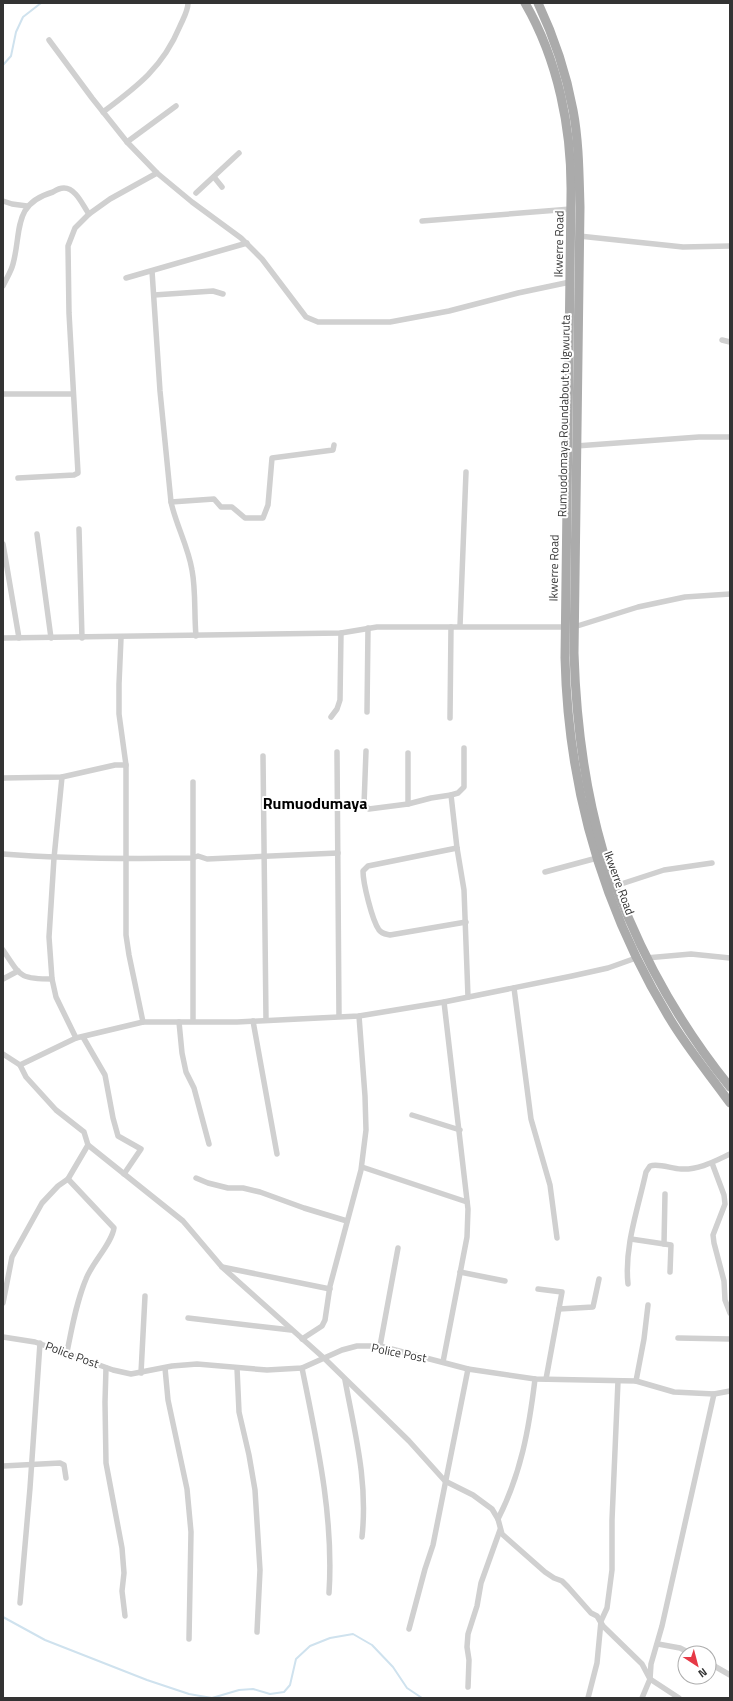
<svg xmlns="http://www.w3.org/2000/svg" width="733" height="1701" font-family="'Titillium Web',sans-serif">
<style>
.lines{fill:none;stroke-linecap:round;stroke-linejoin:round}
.stream{stroke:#cfe2ee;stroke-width:2}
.minor{stroke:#d0d0d0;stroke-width:5.5}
.primary{stroke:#ababab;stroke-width:9}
.labels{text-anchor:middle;stroke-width:4;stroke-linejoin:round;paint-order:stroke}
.street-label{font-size:12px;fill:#333;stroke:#fff}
.district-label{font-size:16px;font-weight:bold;fill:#000;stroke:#fff}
</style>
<rect width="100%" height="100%" fill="#fff"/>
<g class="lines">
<!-- stream -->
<g class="stream">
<path d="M3 65 11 56 16 32 23 17 41 3"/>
<path d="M3 1617 45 1640 147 1680 189 1694 212 1698 239 1690 253 1689 270 1694 284 1692 290 1685 296 1659 310 1646 330 1638 353 1634 372 1645 393 1667 407 1688 422 1698"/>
</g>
<!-- minor -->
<g class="minor">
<path d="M49 40 92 98 127 142 157 173 192 202 241 238 262 259 306 317 318 322H390L449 311 518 293 570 282"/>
<path d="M103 112C138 86 163 67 180 26 183 19 188 11 188 3"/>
<path d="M127 142 176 106"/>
<path d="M214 177 222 187"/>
<path d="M196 193 239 153"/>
<path d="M3 201 12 204 27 206"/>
<path d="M422 221 571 209"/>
<path d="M579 236 683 247 730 246"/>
<path d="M152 271 160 391 171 502C176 525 188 546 192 570 196 591 194 614 196 636"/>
<path d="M126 278 247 243"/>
<path d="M3 286C6 279 11 272 13 264 22 231 12 204 53 192 56 190 61 188 64 188 76 188 83 206 89 214"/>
<path d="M154 295 213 291 223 294"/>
<path d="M722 340 730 342"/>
<path d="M3 394H73"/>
<path d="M576 446 699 437H730"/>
<path d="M18 478 74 475 78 473 69 313 68 246 75 228 89 214 110 199 157 173"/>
<path d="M171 502 214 499 221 507H232L245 518H263L268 505 272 458 333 450 334 445"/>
<path d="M79 529 82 638"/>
<path d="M37 534 51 638"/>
<path d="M3 544 19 638"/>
<path d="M460 626 466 472"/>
<path d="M574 627 638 607 685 597 730 594"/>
<path d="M3 638 341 633 377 627H566"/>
<path d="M121 638 119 684V714L126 765V935L129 955 143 1022"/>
<path d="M367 712 368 628"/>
<path d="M331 717 337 709 340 700 341 633"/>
<path d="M450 718 451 627"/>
<path d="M366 751 364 805 369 809 408 804 431 798 451 795 458 793 464 787V748"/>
<path d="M337 752 339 1016"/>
<path d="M408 753V804"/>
<path d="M263 756 266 1020"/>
<path d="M62 777 54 858 49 937 52 979 56 997 76 1038"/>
<path d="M3 778 62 777 115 765H126"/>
<path d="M193 782V1021"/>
<path d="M451 795 457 848 464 890 468 997"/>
<path d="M457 848 368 866 363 871C363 883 372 920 379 930 382 934 386 934 390 935L466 922"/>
<path d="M3 854C66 859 129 859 192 858L198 856 207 859 338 853"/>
<path d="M545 872 597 858"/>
<path d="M615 886 664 870 712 863"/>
<path d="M3 950C21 976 18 979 52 979"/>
<path d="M646 958 691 954 730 958"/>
<path d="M3 979 18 971"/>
<path d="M514 988 531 1119 550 1185 557 1238"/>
<path d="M253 1021 277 1154"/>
<path d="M179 1022 182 1053 186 1072 194 1088 209 1144"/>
<path d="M83 1037 105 1075 113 1118 118 1136 141 1149 124 1174"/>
<path d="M3 1054 20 1065 26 1077 56 1110 84 1132 88 1145 183 1221 222 1267 325 1359 409 1441 445 1481 473 1495 492 1509 498 1519 502 1534 545 1572 554 1578 562 1581 568 1587 591 1613 597 1616 603 1626 642 1664 650 1679 679 1698"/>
<path d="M20 1065 76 1038 143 1022H237L359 1016 444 1002 572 976 608 968 636 958"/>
<path d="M412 1115 460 1130"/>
<path d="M712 1163 724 1195 725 1204 713 1235 714 1243 724 1281 725 1300 730 1313"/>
<path d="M362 1167 467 1202"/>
<path d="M196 1178 208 1183 228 1188H243L260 1192 304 1208 347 1221"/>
<path d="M631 1239 671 1245 670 1272"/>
<path d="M664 1244 665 1194"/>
<path d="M222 1267 330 1289"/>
<path d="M460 1272 505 1281"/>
<path d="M628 1284C624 1247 638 1209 646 1172L650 1166C659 1163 672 1169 681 1169 699 1170 715 1161 730 1154"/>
<path d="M538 1289 562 1292 546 1379"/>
<path d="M3 1303 12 1257 42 1203 58 1186 68 1179 88 1145"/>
<path d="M559 1309 593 1307 599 1279"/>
<path d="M188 1318 291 1330"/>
<path d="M3 1337 35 1342 113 1370 131 1374 172 1366 197 1364 267 1370 302 1368 342 1350 357 1346H380L468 1369 535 1379 636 1381 674 1392 714 1394 730 1391"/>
<path d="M678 1338 730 1339"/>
<path d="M302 1339 322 1326 325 1320 330 1286 361 1170 366 1130 365 1096 359 1016"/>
<path d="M380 1346 398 1248"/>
<path d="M67 1352C72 1328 76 1303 86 1279 92 1263 112 1243 114 1228L68 1179"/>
<path d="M443 1362 467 1237 468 1209 444 1002"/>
<path d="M106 1368 105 1402 106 1463 122 1548 124 1573 122 1591 125 1616"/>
<path d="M165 1368 168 1400 187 1489 191 1532 189 1639"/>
<path d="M237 1368 239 1412 249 1455 255 1490 260 1570 257 1632"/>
<path d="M302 1368C317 1442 334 1517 329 1593"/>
<path d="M141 1373 145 1296"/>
<path d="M345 1380C355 1434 368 1481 362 1537"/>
<path d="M636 1381 644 1339 648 1305"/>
<path d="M3 1466 60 1463 64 1465 66 1478"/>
<path d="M498 1519C521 1474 529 1429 535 1379"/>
<path d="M20 1603 30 1488 40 1343"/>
<path d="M409 1629 425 1569 433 1545 468 1369"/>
<path d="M658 1644 680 1648 690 1653"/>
<path d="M709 1663 730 1675"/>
<path d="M468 1687 469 1660 467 1647 468 1634 477 1606 481 1583 500 1530"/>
<path d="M588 1698 597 1663 601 1621 607 1608 612 1570V1520L618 1381"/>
<path d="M642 1698 650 1679 651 1664 662 1626 714 1394"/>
</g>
<!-- primary -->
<g class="primary">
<path d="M525 3C558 60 572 129 571 195L565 658C568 787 603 909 670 1019 688 1049 710 1075 730 1103"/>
<path d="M538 3C554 37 566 72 573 110 579 142 579 175 580 207L574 653C576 720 584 786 603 851 610 874 619 896 629 919 655 980 688 1035 730 1087"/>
</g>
</g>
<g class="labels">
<!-- street labels -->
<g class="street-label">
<text transform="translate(559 244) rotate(-89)" y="4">Ikwerre Road</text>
<text transform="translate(564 416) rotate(-89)" y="4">Rumuodomaya Roundabout to Igwuruta</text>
<text transform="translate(554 568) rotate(-89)" y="4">Ikwerre Road</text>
<text transform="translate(619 883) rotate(70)" y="4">Ikwerre Road</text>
<text transform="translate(399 1353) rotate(11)" y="4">Police Post</text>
<text transform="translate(72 1355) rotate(20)" y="4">Police Post</text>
</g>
<!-- district labels -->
<g class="district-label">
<text x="315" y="809">Rumuodumaya</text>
</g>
</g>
<!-- border -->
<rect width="733" height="1701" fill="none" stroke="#333333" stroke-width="8"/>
<!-- north arrow -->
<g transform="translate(697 1665) rotate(144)"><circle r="19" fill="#ffffff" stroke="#adadad"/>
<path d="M0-3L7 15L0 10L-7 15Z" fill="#e63946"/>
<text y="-6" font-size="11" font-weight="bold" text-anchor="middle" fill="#333333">N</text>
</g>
</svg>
